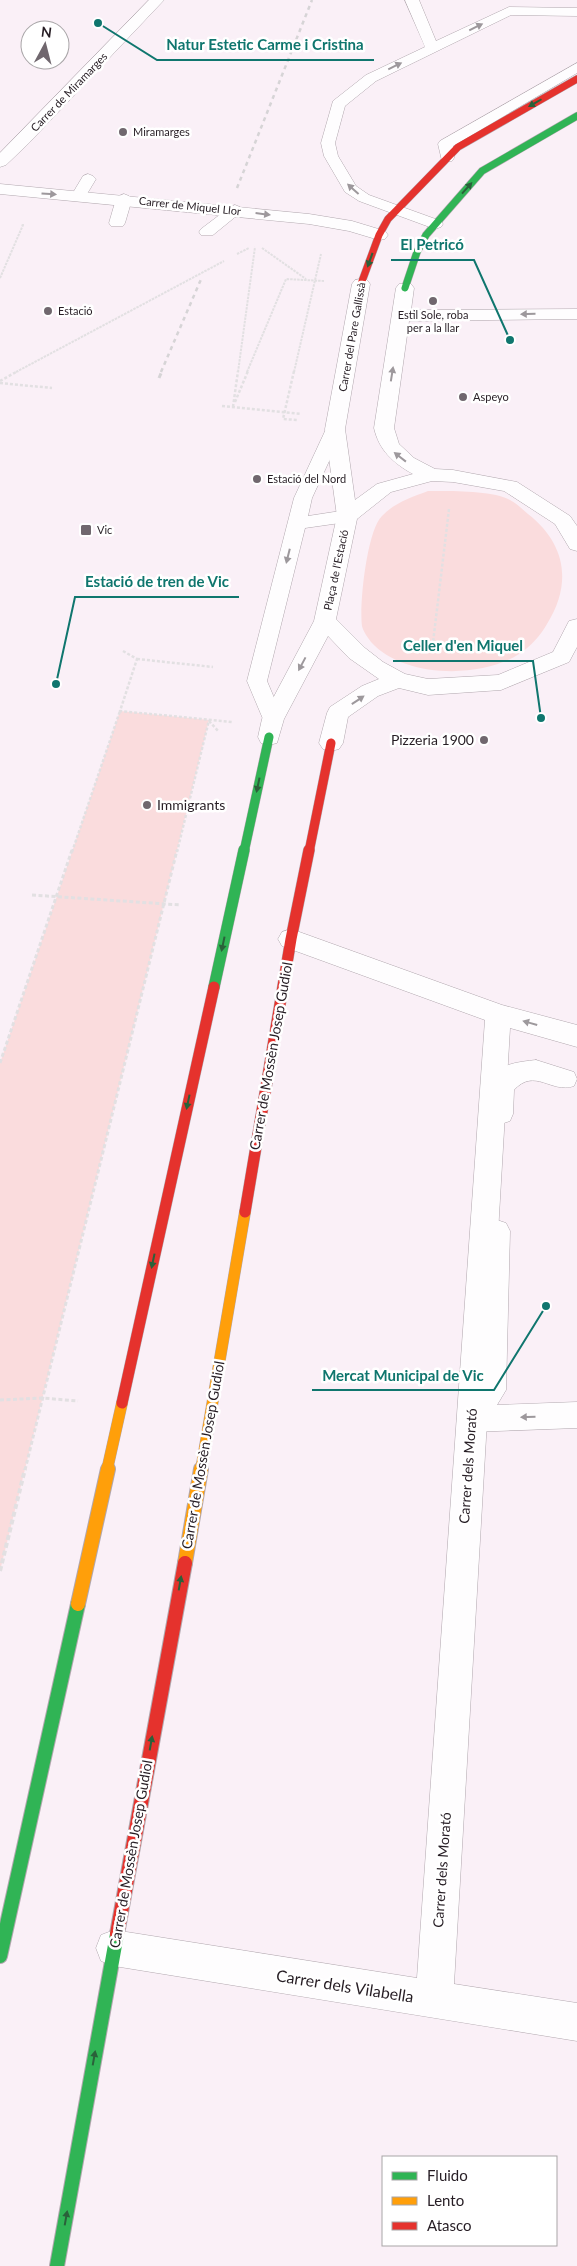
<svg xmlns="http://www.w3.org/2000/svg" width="577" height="2266" font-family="Lato,sans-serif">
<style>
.green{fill:#fadcdd}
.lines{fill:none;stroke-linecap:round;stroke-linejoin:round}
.lane-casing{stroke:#b1a7ae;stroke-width:1}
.street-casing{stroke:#b1a7ae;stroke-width:1}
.fast-far3-casing{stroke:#b1a7ae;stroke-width:8}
.fast-far2-casing{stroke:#b1a7ae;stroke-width:10}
.fast-far1-casing{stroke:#b1a7ae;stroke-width:12}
.fast-casing{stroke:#b1a7ae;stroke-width:16}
.slow-far1-casing{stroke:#b1a7ae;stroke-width:12}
.slow-casing{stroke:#b1a7ae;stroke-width:16}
.jam-far3-casing{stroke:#b1a7ae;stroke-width:8}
.jam-far2-casing{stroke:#b1a7ae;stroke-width:10}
.jam-far1-casing{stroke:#b1a7ae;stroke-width:12}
.jam-casing{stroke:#b1a7ae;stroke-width:16}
.path-far3{stroke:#e2e0e2;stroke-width:2;stroke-dasharray:2.5 1;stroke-linecap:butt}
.path-far2{stroke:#e2e0e2;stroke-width:2.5;stroke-dasharray:3 2;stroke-linecap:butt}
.path-far1{stroke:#e2e0e2;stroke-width:3;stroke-dasharray:4 2.5;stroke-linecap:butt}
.path{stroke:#e2e0e2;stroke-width:4;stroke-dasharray:5 3;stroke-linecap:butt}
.lane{fill:#fefdfe;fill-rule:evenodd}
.street{fill:#fefdfe;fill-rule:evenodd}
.fast-far3{stroke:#30b455;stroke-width:7}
.fast-far2{stroke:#30b455;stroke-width:9}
.fast-far1{stroke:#30b455;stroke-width:11}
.fast{stroke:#30b455;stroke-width:14}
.slow-far1{stroke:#ff9f0a;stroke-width:11}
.slow{stroke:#ff9f0a;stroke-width:14}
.jam-far3{stroke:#e5322d;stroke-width:7}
.jam-far2{stroke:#e5322d;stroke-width:9}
.jam-far1{stroke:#e5322d;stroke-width:11}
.jam{stroke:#e5322d;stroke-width:14}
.rail-far1{stroke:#d6d4d6;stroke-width:2.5;stroke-dasharray:4 4;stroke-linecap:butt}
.rail{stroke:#d6d4d6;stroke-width:3;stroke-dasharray:5 5;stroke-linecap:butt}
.oneway{fill:#9d989c}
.oneway2{fill:#2a613a}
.poi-dot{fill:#70676e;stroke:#fff;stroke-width:2}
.labels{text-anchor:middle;stroke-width:5;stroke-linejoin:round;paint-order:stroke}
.far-street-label{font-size:11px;fill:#261d24;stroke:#fff}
.far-poi-label{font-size:11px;fill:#261d24;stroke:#fff;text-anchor:start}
.poi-label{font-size:14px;fill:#261d24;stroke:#fff;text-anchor:end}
.street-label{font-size:14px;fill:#261d24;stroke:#fff}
.near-street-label{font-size:16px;fill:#261d24;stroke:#fff}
.leader{fill:none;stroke:#0f766e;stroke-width:2}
.callout-dot{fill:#0f766e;stroke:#fff;stroke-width:2}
.callout-label{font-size:15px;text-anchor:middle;font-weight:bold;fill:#0f766e;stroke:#fff;stroke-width:5;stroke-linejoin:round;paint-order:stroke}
</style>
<rect width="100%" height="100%" fill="#faf0f7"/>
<!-- green -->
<g class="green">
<path d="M428 491C449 491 492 490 510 500 516 503 522 509 528 514 565 543 573 582 547 624 540 636 531 646 519 654 481 679 403 678 371 642 368 638 363 631 362 626 359 605 367 530 382 516 394 503 412 497 428 491Z"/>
<path d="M120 711 209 720 0 1571V1063Z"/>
</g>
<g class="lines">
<defs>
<g id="lane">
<path d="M405 0H419L436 41 509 7 577 8V16L511 15 376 81 345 106 335 143 338 156 356 186 369 195 441 221 443 224 441 227 435 229 359 201 345 192 324 156 321 143 333 101 366 75 425 47Z"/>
<path d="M577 63V73L453 146 454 158 452 161H442L438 144 440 141Z"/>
<path d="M88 174 93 176 96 179 84 199H74L71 196 83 176Z"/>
<path d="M124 194 129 196 132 199 125 223 123 226H111L109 223 116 199 119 196Z"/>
<path d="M235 205 240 207 243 210 240 213 213 235H201L199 232 201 229 230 207Z"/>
<path d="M335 424 341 425 344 429 312 498 308 516 347 510 354 512 356 516 354 520 347 522 305 528 267 681 283 719 280 724 273 726 266 724 263 719 247 681 294 498 326 429 329 425Z"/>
<path d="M536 1060 574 1072 577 1079 574 1086C551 1094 535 1067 514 1090L513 1114 510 1121 501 1124 492 1121C483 1104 489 1074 508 1065 517 1062 527 1061 536 1060Z"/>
<path d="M497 1220 506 1223 510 1231 506 1390 497 1405 577 1402V1428L471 1432 461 1428 457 1419 478 1386 484 1231 488 1223Z"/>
</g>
<g id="street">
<path d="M149 0H164L29 143 6 165 0 167V153Z"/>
<path d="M0 184 309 214 352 221 385 231 388 235 385 239 379 240 349 231 309 224 0 194Z"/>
<path d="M361 279 367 280 370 284 345 429 355 500 377 484 413 474C393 463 379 450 374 428L396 288 399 284H411L414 288 411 310 577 309V319L409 321 394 428 399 444 414 458 435 469 453 470 517 482 570 516 577 526V551L570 549 555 524 504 491 453 482 432 481 391 492 357 519 336 619 365 648 383 662 405 674 428 679 498 675 553 652 569 621 577 619V647L569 662 501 690 428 695 399 688 378 696 348 717 343 743 339 749 331 751 323 749 319 743 327 713 330 707 362 686 379 679 349 658 328 636 284 719 277 743 269 745 261 743 258 737 262 719 314 621 337 516 325 429 352 284 355 280Z"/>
<path d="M291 929 502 1005 577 1025V1047L510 1028 454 1984 577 2003V2041L114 1966 101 1961 96 1948 101 1935 114 1930 417 1978 485 1020 282 946 278 939 282 932Z"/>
</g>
<path id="fast-far3" d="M405 288 417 252 426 235 482 171 577 116"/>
<path id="fast-far2" d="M244 852 269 737"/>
<path id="fast-far1" d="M214 987 244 850"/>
<g id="fast">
<path d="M0 1956 78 1604"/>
<path d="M57 2266 117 1934"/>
</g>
<g id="slow-far1">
<path d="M107 1470 122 1403"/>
<path d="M201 1470 245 1212"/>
</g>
<g id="slow">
<path d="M185 1563 201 1469"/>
<path d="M78 1604 108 1469"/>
</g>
<path id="jam-far3" d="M361 284 379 235 388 219 458 147 577 79"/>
<path id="jam-far2" d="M309 852 331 743"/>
<g id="jam-far1">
<path d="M245 1212 291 939 309 850"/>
<path d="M122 1403 214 987"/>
</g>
<path id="jam" d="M117 1934 185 1563"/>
</defs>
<!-- lane casing -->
<use href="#lane" class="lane-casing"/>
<!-- street casing -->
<use href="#street" class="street-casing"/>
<!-- fast-far3 casing -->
<use href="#fast-far3" class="fast-far3-casing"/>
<!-- fast-far2 casing -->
<use href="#fast-far2" class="fast-far2-casing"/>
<!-- fast-far1 casing -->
<use href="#fast-far1" class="fast-far1-casing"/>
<!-- fast casing -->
<use href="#fast" class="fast-casing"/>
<!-- slow-far1 casing -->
<use href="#slow-far1" class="slow-far1-casing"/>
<!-- slow casing -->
<use href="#slow" class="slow-casing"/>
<!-- jam-far3 casing -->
<use href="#jam-far3" class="jam-far3-casing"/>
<!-- jam-far2 casing -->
<use href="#jam-far2" class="jam-far2-casing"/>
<!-- jam-far1 casing -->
<use href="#jam-far1" class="jam-far1-casing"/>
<!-- jam casing -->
<use href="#jam" class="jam-casing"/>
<!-- path-far3 -->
<g class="path-far3">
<path d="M262 248 306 279"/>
<path d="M237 254 249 248"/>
<path d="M0 278 23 225H21"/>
<path d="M16 372 224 261"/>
<path d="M238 372 255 247"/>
<path d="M247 372 286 279 324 281"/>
<path d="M294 372 321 254"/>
</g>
<!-- path-far2 -->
<g class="path-far2">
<path d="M294 371 283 419 298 420"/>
<path d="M0 381 18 371"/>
<path d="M0 383 52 388"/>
<path d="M235 402 248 371"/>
<path d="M222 406 301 414"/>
<path d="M233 407 238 371"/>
<path d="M123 651 137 659 120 711 232 722"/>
<path d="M432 651 449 509"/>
<path d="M137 659 213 667"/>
<path d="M209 721 219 732"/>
<path d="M72 852 120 711"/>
<path d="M177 852 209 720"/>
</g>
<!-- path-far1 -->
<g class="path-far1">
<path d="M32 895 181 905"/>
<path d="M0 1063 72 850"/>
<path d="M0 1400 42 1398 78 1401"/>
<path d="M25 1470 177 850"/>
</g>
<!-- path -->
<path class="path" d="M0 1571 25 1469"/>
<!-- lane -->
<use href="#lane" class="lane"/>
<!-- street -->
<use href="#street" class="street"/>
<!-- fast-far3 -->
<use href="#fast-far3" class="fast-far3"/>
<!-- fast-far2 -->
<use href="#fast-far2" class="fast-far2"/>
<!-- fast-far1 -->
<use href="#fast-far1" class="fast-far1"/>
<!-- fast -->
<use href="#fast" class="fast"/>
<!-- slow-far1 -->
<use href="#slow-far1" class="slow-far1"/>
<!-- slow -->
<use href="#slow" class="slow"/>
<!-- jam-far3 -->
<use href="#jam-far3" class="jam-far3"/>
<!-- jam-far2 -->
<use href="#jam-far2" class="jam-far2"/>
<!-- jam-far1 -->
<use href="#jam-far1" class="jam-far1"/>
<!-- jam -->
<use href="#jam" class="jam"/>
<!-- rail-far1 -->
<g class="rail-far1">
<path d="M237 188 312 0"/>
<path d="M161 372 202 277"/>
</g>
<!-- rail -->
<path class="rail" d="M159 378 162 371"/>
</g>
<!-- one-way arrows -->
<defs><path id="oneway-solid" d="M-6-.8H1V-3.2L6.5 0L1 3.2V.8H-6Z" transform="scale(1.25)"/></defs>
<g class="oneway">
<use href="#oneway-solid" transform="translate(476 27) rotate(-26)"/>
<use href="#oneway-solid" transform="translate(395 66) rotate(-26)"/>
<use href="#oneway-solid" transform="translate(353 189) rotate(-138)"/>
<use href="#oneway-solid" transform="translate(49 194) rotate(4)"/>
<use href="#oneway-solid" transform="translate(263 214) rotate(7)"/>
<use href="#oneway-solid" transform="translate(528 314) rotate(179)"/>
<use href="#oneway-solid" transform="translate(392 374) rotate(-81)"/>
<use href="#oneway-solid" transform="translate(400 457) rotate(-142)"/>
<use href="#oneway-solid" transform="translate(288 556) rotate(104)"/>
<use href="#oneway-solid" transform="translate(302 664) rotate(118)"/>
<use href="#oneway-solid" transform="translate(358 700) rotate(-34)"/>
<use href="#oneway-solid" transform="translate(530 1023) rotate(-164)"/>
<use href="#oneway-solid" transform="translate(528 1417) rotate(178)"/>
</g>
<g class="oneway2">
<use href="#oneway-solid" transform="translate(535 103) rotate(150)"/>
<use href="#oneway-solid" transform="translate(467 188) rotate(-48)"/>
<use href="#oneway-solid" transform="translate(370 260) rotate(110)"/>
<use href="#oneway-solid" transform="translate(258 785) rotate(102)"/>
<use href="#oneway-solid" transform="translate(223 944) rotate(102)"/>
<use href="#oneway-solid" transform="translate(188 1102) rotate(102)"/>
<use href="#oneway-solid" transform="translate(153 1261) rotate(102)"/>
<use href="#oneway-solid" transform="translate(180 1583) rotate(-80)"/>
<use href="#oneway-solid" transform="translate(151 1743) rotate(-80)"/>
<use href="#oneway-solid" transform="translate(94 2058) rotate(-80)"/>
<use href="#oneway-solid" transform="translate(66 2218) rotate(-80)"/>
</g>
<!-- markers -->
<g class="poi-dot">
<circle cx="123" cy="132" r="5"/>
<circle cx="433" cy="301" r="5"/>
<circle cx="48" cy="311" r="5"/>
<circle cx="463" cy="397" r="5"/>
<circle cx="257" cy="479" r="5"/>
<rect x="80" y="524" width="12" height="12" rx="2.5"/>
<circle cx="484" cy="740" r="5"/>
<circle cx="147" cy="805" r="5"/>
</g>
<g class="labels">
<!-- far-street labels -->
<g class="far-street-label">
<text transform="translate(69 92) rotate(-46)" y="4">Carrer de Miramarges</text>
<text transform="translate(190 206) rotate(6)" y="4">Carrer de Miquel Llor</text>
<text transform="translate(352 337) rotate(-80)" y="4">Carrer del Pare Gallissà</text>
<text transform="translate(336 570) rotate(-78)" y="4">Plaça de l'Estació</text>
</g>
<!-- far-poi labels -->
<g class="far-poi-label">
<text x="133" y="136">Miramarges</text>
<text x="58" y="315">Estació</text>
<text x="433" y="319" text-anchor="middle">Estil Sole, roba<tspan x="433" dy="13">per a la llar</tspan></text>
<text x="473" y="401">Aspeyo</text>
<text x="267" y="483">Estació del Nord</text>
<text x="97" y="534">Vic</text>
</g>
<!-- poi labels -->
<g class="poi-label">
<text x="474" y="745">Pizzeria 1900</text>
<text x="157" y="810" text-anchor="start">Immigrants</text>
</g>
<!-- street labels -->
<g class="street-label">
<text transform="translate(271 1056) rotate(-80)" y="5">Carrer de Mossèn Josep Gudiol</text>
<text transform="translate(203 1455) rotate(-80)" y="5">Carrer de Mossèn Josep Gudiol</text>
<text transform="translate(468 1466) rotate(-86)" y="5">Carrer dels Morató</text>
<text transform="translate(131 1854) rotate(-80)" y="5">Carrer de Mossèn Josep Gudiol</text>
<text transform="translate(442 1870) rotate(-86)" y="5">Carrer dels Morató</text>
</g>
<!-- near-street labels -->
<g class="near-street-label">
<text transform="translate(345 1986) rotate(9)" y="6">Carrer dels Vilabella</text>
</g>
</g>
<!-- callouts -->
<path class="leader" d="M98 23L157 60H374M510 340L474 260H391M56 684L75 597H239M541 718L533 661H393M546 1306L494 1390H312"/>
<g class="callout-dot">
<circle cx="98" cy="23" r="5"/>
<circle cx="510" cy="340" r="5"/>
<circle cx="56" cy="684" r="5"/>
<circle cx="541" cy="718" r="5"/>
<circle cx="546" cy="1306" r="5"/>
</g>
<g class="callout-label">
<text x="265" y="50">Natur Estetic Carme i Cristina</text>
<text x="432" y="250">El Petricó</text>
<text x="157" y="587">Estació de tren de Vic</text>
<text x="463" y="651">Celler d'en Miquel</text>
<text x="403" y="1381">Mercat Municipal de Vic</text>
</g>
<!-- legend -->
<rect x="382" y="2156" width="175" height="90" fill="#ffffff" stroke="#a8a5a7"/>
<rect x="392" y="2172" width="25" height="8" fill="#30b455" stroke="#a8a5a7"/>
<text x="427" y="2181" font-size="15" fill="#261d24">Fluido</text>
<rect x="392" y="2197" width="25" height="8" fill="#ff9f0a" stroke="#a8a5a7"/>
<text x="427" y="2206" font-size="15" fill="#261d24">Lento</text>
<rect x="392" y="2222" width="25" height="8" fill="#e5322d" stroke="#a8a5a7"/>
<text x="427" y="2231" font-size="15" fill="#261d24">Atasco</text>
<!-- north arrow -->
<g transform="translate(45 45) rotate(7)"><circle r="24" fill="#ffffff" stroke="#a8a5a7"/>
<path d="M0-4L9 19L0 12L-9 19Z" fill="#70676e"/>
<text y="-8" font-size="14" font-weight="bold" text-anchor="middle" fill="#261d24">N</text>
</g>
</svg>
